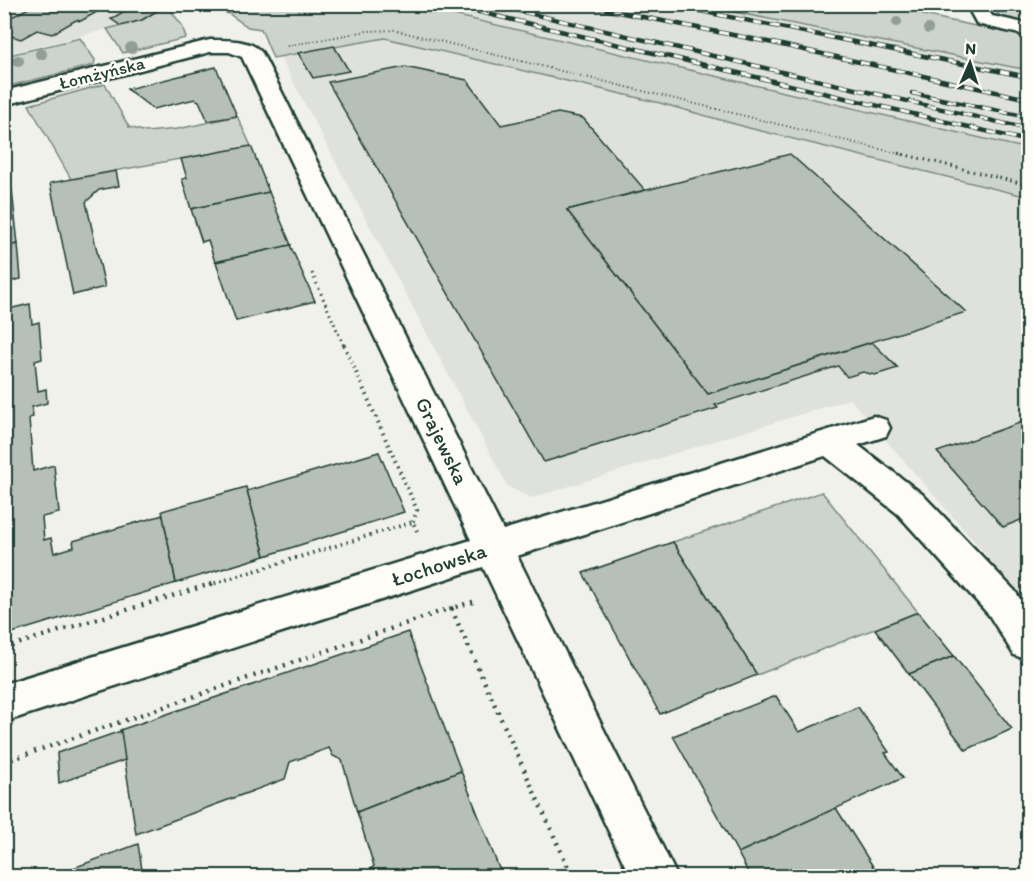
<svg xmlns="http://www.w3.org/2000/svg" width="1033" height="881" font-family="Itim,sans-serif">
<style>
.built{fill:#dfe2dc}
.green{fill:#cdd3cd;stroke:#768880;stroke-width:1.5}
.building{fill:#b6bfb8;stroke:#1f3d34;stroke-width:1.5}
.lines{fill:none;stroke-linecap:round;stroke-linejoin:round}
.minor-casing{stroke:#1f3d34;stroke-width:5}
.path-far3{stroke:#1f3d34;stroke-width:2;stroke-dasharray:1 3;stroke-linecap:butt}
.path-far2{stroke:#1f3d34;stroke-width:3;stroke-dasharray:1.5 4;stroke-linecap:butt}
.path-far1{stroke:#1f3d34;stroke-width:4;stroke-dasharray:1.5 4.5;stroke-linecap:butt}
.path{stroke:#1f3d34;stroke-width:4.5;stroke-dasharray:2 6;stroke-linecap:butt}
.minor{fill:#fdfcf7;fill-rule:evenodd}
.rail-casing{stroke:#1f3d34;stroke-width:4.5}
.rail{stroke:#fdfcf7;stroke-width:3;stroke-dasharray:9;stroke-linecap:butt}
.tree{fill:#909e97}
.labels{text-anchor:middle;stroke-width:5;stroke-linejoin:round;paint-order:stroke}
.far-street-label{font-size:18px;fill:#1f3d34;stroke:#fdfcf7}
.street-label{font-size:21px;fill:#1f3d34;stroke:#fdfcf7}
</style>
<rect width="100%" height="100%" fill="#f0f1eb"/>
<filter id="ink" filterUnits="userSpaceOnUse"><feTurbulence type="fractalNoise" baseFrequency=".0167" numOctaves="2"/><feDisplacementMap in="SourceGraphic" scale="12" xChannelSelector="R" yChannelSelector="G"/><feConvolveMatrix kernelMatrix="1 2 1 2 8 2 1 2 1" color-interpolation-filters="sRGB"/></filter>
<g filter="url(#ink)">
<!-- built -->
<g class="built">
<path d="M143 4 160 9 142 20 5 55V5Z"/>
<path d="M412 5H698L1028 70V149Z"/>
<path d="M385 38 660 103 750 128 1028 197V603L850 399 532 498 508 487 280 57Z"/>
</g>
<!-- green -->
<g class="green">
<path d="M143 5 167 6 182 25 186 38 123 53 107 29 142 20 159 9Z"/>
<path d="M204 5H411L1028 149V197L749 128 660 103 385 38 273 58 261 29 248 27 229 14Z"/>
<path d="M698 5H927L923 15 1028 37V70Z"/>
<path d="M992 7H1028V27L1000 16Z"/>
<path d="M80 38 95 60 94 65 5 87V56Z"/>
<path d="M105 84 129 127 146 132 178 129 237 116 251 146 71 179 29 105Z"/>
<path d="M822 492 918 612 757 675 673 542Z"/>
</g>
<!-- building -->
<g class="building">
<path d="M36 4H108L109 5 81 21 76 20 52 34 37 30 21 39 4 34V21Z"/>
<path d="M136 4 160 9 142 20 121 26 111 19Z"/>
<path d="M334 46 349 71 313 78 298 53Z"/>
<path d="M216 67 237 116 208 121 199 101 195 99 153 109 127 89Z"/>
<path d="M405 67 467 80 501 125 558 113 583 118 645 190 567 210 708 394 872 342 898 368 875 375 863 372 847 377 838 366 715 405 718 408 544 462 328 82Z"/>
<path d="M251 146 269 192 191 209 182 179 187 178 181 159Z"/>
<path d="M790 154 966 312 708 394 567 210Z"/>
<path d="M116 171 119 186 99 190 86 202 105 287 73 295 50 183Z"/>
<path d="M12 190 18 244 4 247V191Z"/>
<path d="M269 192 291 245 215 262 208 240 202 242 191 209Z"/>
<path d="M18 244 21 279 4 283V247Z"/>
<path d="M290 245 315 301 236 321 216 262Z"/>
<path d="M30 304 32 324 39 322 42 359 35 361 38 391 46 389 47 403 32 407 33 417 29 418 33 471 54 465 59 513 42 517 44 540 51 538 54 553 74 547 73 541 163 515 176 583 12 633 11 617 4 619V310Z"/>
<path d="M1028 420V517L1003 527 937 452Z"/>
<path d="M379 452 404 512 265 556 247 491Z"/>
<path d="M246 487 265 556 176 583 162 511Z"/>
<path d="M673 542 757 675 660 714 583 573Z"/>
<path d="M918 612 954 656 909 674 875 629Z"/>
<path d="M408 632 461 771 357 812 342 760 333 756 329 748 290 762 285 779 136 834 120 730Z"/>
<path d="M954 656 1012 729 966 750 909 674Z"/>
<path d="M776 696 799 732 858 707 889 752 885 753 903 778 738 853 673 736Z"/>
<path d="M121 731 125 760 59 783 57 753Z"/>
<path d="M461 771 502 876H370L368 871 374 866 357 812Z"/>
<path d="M836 808 879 876H750L738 853Z"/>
<path d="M138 844 143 876H69L73 868Z"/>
</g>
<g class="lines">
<defs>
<g id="minor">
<path d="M966 4H985L992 16 1028 24V36L977 24Z"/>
<path d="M210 40C225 40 252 39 262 53L503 530 874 416 886 420 890 428 886 436 858 445 922 494 1015 591 1028 611V660L1014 655 989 615 898 514 825 456 517 556 677 876H630L483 567 4 722V684L471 540 242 57 229 52H210L4 105V91Z"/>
</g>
</defs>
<!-- minor casing -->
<use href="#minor" class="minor-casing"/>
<!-- path-far3 -->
<path class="path-far3" d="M287 46 367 31 394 30 904 155"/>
<!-- path-far2 -->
<g class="path-far2">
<path d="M898 153 1028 185"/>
<path d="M312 273 344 346"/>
</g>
<!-- path-far1 -->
<g class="path-far1">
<path d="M344 345 417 510 413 522"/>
<path d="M209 585 413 522 417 531"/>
</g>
<!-- path -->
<g class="path">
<path d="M473 602 451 608 572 876"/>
<path d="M4 648 214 583"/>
<path d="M4 762 451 608 449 604"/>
</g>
<!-- minor -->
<use href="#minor" class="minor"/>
<defs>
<g id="rail">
<path d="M445 4 1028 141"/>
<path d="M489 4 1028 129"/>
<path d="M578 4 768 42 1028 99"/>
<path d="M665 4 1028 77"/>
<path d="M912 93 1028 117"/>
</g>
</defs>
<!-- rail casing -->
<use href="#rail" class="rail-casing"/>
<!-- rail -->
<use href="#rail" class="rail"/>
</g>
<!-- trees -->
<g class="tree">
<circle cx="897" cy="22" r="5"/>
<circle cx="928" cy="29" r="5"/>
<circle cx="131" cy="48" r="6"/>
<circle cx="41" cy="54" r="6"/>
<circle cx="18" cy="61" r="6"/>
</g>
</g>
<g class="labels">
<!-- far-street labels -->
<g class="far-street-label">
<text transform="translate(102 73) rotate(-14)" y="6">Łomżyńska</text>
</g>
<!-- street labels -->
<g class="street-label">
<text transform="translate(442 441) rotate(64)" y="7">Grajewska</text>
<text transform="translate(439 565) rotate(-18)" y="7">Łochowska</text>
</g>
</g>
<!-- margin -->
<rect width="1033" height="881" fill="none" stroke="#fdfcf7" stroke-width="24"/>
<rect x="12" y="12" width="1009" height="857" fill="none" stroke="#1f3d34" stroke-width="2" filter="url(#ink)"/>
<!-- north arrow -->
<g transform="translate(970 63) rotate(3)" stroke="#fdfcf7" stroke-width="4.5" paint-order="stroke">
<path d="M0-4.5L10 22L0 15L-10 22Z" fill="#1f3d34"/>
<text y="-9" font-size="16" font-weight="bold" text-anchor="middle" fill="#1f3d34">N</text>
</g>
</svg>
